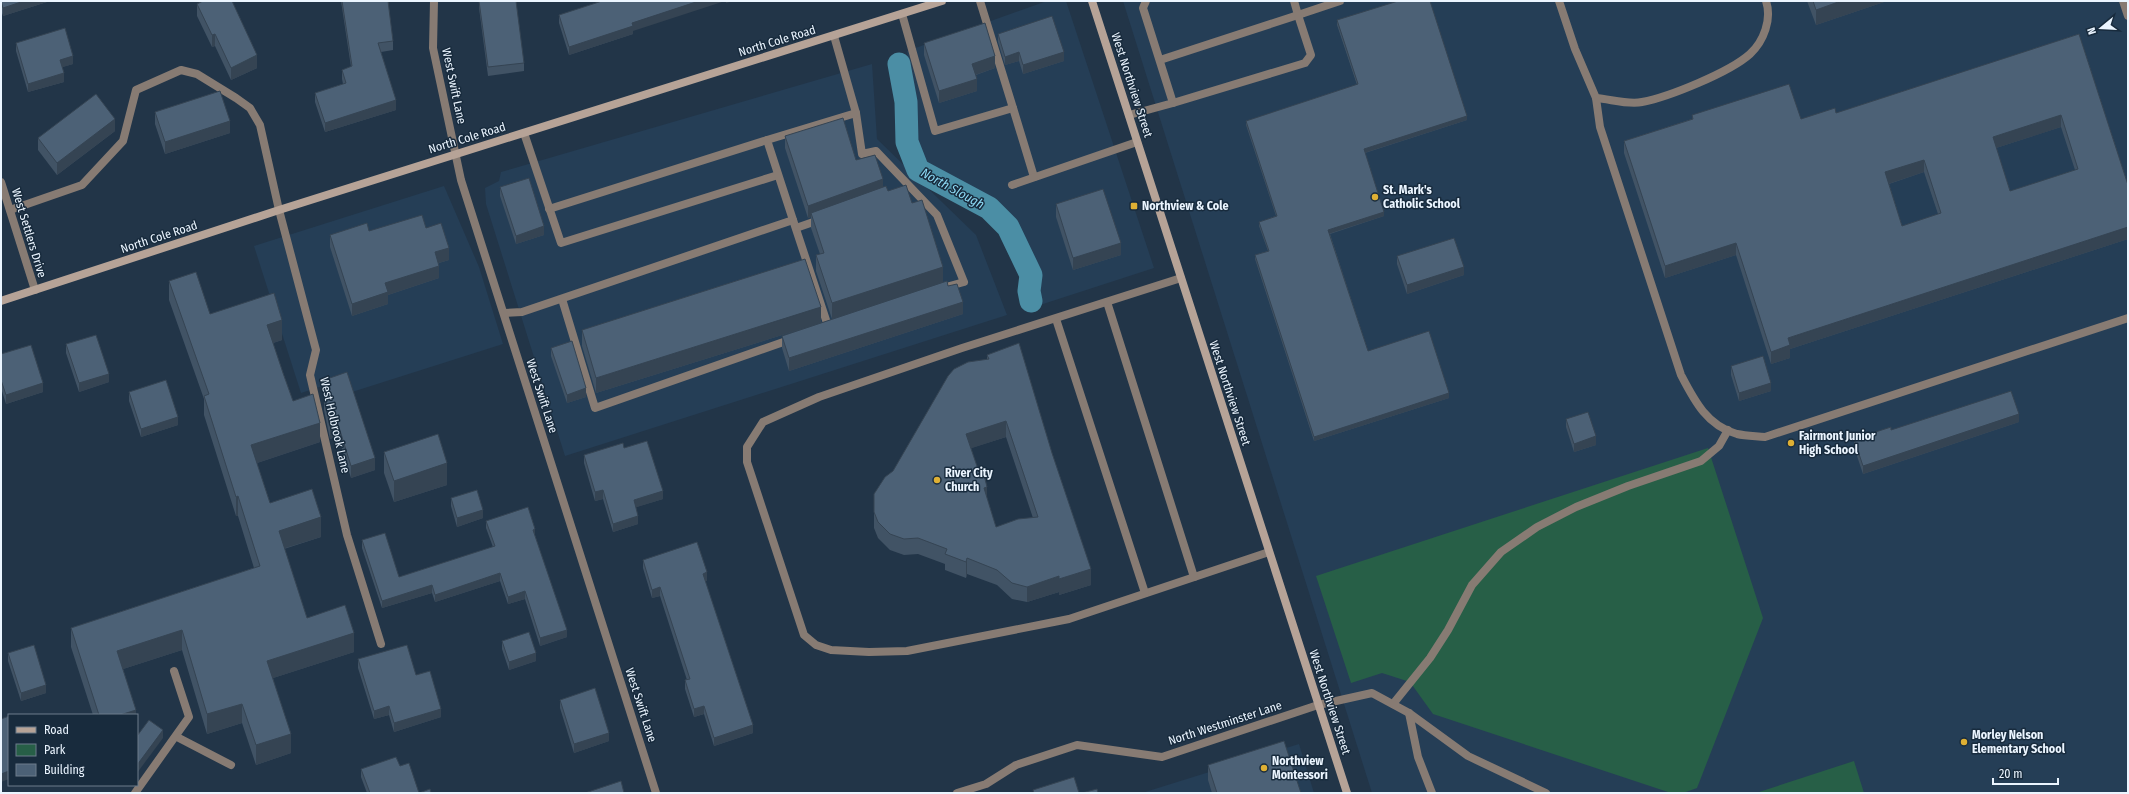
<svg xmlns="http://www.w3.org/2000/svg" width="2129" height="794" font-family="'Fira Sans Condensed',sans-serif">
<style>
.built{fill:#253e56}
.green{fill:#275f47}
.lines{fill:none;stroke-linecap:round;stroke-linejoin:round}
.canal{stroke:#4b8ea5;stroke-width:23}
.lane{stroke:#877b73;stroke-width:8}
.street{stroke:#877b73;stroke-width:8}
.secondary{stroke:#b6a397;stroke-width:8}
.wall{fill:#415365;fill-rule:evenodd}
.shaded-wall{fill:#354453}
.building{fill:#4c6176;stroke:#354453;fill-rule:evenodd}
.poi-dot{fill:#dfb034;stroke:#182b3d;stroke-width:1.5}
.labels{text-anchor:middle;stroke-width:3;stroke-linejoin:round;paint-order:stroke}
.street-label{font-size:12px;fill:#ebf5ff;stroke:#182b3d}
.poi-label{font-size:12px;font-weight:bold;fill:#ebf5ff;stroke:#182b3d;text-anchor:start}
.water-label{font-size:13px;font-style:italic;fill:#8ddaf5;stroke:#182b3d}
</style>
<rect width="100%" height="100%" fill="#223548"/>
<!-- built -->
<g class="built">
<path d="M1047 1H1066L1154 268 1040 305V273L1024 242 994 205 916 161 914 103 907 51Z"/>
<path d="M1123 1H2128V793H1372Z"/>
<path d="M872 64 877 139 976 235 1007 315 565 456 486 204 485 188 499 181 501 172Z"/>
<path d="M444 186 479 267 503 344 352 392 347 378 301 393 254 246Z"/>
<path d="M1299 744 1314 793H1142Z"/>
</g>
<!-- green -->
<g class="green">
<path d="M1708 448 1763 618 1697 788 1683 793H1671L1433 714 1410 682 1382 673 1351 683 1316 576Z"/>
<path d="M1854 761 1864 793H1756Z"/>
</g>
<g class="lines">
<!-- canal -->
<path class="canal" d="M899 64 906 102 907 142 918 170 989 208 1008 227 1031 275 1029 291 1031 301"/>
<!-- lane -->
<g class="lane">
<path d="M1559 1 1575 49 1596 98C1610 99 1628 105 1642 102 1669 97 1730 72 1750 54 1764 41 1772 19 1766 1"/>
<path d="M2123 1 2128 16"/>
<path d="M902 14 935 131 1013 108 980 1"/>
<path d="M1160 60 1298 15 1294 1"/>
<path d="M1596 98 1600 127 1681 375C1694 400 1707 426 1737 434 1746 436 1756 436 1765 437L2128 318"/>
<path d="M1173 103 1305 63 1311 55 1298 15 1340 1"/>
<path d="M1013 108 1034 177"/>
<path d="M856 113 862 154 876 151 937 215 964 282 946 287"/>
<path d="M1129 115 1173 103 1143 8 1146 1"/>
<path d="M524 133 561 243 778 175"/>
<path d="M1012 185 1137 142"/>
<path d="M549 209 767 140"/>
<path d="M10 210 82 185 123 141 136 90 181 70 197 74 236 98 250 108 260 125 279 210"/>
<path d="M793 220 828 326 822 328"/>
<path d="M796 228 822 219"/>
<path d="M1181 278 962 348 819 397 763 422 747 447V462L804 635 816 645 831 650 869 652 907 651 1069 619 1269 552"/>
<path d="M562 299 595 408 792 339"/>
<path d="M1107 302 1194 577"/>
<path d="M504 313 522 312 793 220 767 140 856 113 834 36"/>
<path d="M1056 319 1145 593"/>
<path d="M1393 704 1430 658 1448 630 1472 585 1501 552 1537 527 1576 507 1628 486 1701 461 1719 446 1728 430"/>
<path d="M1318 705 1372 693 1409 713 1468 756 1546 793"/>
<path d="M1409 713 1418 757 1432 793"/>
</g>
<!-- street -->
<g class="street">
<path d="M434 1 433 48 461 180 656 793"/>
<path d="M1 182 35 290"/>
<path d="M279 210 316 350 310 375 347 535 381 644"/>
<path d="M177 737 231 765"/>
<path d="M135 793 189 717 174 671"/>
<path d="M957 793 986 784 1016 765 1077 745 1162 757 1318 705"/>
</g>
<!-- secondary -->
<g class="secondary">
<path d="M1092 1 1347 793"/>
<path d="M1 301 279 210 942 1"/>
</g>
</g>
<!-- wall -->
<g class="wall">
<path d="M1 1H50L3 16 1 10Z"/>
<path d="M341 1H388L393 41V50L381 52 396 110 325 132 315 102V93L343 84 342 79V70L351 67Z"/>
<path d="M479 1 524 63V71L488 76 479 8Z"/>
<path d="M1807 1H1887L1816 25Z"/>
<path d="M197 4 257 68 231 80 215 46 212 47 197 16Z"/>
<path d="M559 15 633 31V34L569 55 559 23Z"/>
<path d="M1337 20 1467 120 1365 153 1384 216 1330 234 1368 351 1449 398 1314 441 1255 259V255L1268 251 1259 226V222L1276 216 1246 125V121L1357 85 1337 25Z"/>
<path d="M998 34 1064 61 1023 74 1019 61 1005 65 998 42Z"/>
<path d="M2079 34 2128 185V239L1790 349V358L1771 364 1736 255 1665 278 1624 153V141L1692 119V115L1801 119 1836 113ZM2061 127 2075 170 2010 191 1996 148ZM1924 172 1938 214 1902 226 1889 184Z"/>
<path d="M16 43 73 64 62 67 64 82 28 92 16 51Z"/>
<path d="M924 43 995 68 976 75 977 91 939 103 924 55Z"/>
<path d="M155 112 230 133 165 154 155 124Z"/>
<path d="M115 131 57 175 38 150V138Z"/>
<path d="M785 136 856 160 883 187 888 191 912 203 943 282 948 286 963 314 789 371 782 348V336L875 305 832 319 816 271V255L820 254 811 228V217L808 218 785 148Z"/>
<path d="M500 187 544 235 516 244 500 196Z"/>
<path d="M1056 204 1121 255 1073 270 1056 217Z"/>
<path d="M426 228 449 260 439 263V278L388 295V304L352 316 330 247V235L369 231Z"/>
<path d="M1397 256 1464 275 1407 294 1397 264Z"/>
<path d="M169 281 210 314 282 340 273 343 283 373 293 401 320 442 257 463 270 503 321 537 284 549 307 618 354 652 273 678 291 753 256 765 242 723 207 734 182 650 123 669 136 715H93L71 647V628L254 568 238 516H236L204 415V399L169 300Z"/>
<path d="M821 323 596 393 582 346V330Z"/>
<path d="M66 344 109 382 79 392 66 353Z"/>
<path d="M551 348 586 397 567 403 551 356Z"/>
<path d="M1 354 43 392 6 404 1 388Z"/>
<path d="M987 355 1091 585 1059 595V592L1027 602 1012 599 997 585 967 574 966 578 945 570V564L918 554 904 555 890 550 878 538 874 528V494L893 471 987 359ZM1006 437 1033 518 996 527 971 448Z"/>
<path d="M1731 366 1771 391 1739 401 1731 375Z"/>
<path d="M324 380 375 470 351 478 338 436 330 439 324 410V398H325L324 392Z"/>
<path d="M129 392 178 425 141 437 129 401Z"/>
<path d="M1566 419 1596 445 1574 452 1566 427Z"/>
<path d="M2019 422 1863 474 1854 447V439L1891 430Z"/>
<path d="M384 452 447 485 394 502 384 473Z"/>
<path d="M584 455 663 499 636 507 638 524 613 532 603 499 595 501 584 463Z"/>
<path d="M451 498 483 518 457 527 451 506Z"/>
<path d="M486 521 535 536 567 637 540 646 525 599 508 604 500 581 435 602 432 593 382 608 362 548V540L399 577 493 547 486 528Z"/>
<path d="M643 560 707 581H705L753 733 714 746 704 714 694 717 685 689V680H687L660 596 652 598 643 568Z"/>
<path d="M502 641 536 661 509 670 502 649Z"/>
<path d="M8 653 46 693 21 701 8 661Z"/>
<path d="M358 659 416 675 441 717 394 732 389 715 374 719 358 668Z"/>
<path d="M560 700 609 741 574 753 560 708Z"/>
<path d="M1208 765 1301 793H1212L1208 780Z"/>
<path d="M400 766 419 793H431H367L361 777V769Z"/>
</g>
<!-- shaded-wall -->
<g class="shaded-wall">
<path d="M24 1H50L3 16V8Z"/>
<path d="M699 1H725L633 31V34L569 55V47L632 23Z"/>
<path d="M726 1H734L726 3Z"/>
<path d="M1841 1H1887L1816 25V10Z"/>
<path d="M215 34V46L212 47V35Z"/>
<path d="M1019 52V61L1005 65V57Z"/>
<path d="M1064 52V61L1023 74V65Z"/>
<path d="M257 55V68L231 80V68Z"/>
<path d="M73 56V64L60 68V60Z"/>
<path d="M995 56V68L972 76V64Z"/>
<path d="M64 73V82L28 92V84Z"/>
<path d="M977 79V91L939 103V91Z"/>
<path d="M396 100V110L325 132V123Z"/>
<path d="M2061 115V127L1993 149V137Z"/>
<path d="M1467 116V120L1364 153V149Z"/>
<path d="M115 119V131L57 175V163Z"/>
<path d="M230 121V133L165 154V142Z"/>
<path d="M1924 160V172L1885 185V172Z"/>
<path d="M883 179V191L811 213V217L808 218V206Z"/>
<path d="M1384 212V216L1328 234V230Z"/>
<path d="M544 226V235L516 244V236Z"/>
<path d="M2128 227V239L1790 349V358L1771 364V352L1788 338Z"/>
<path d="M1121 243V255L1073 270V258Z"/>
<path d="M1736 243V255L1665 278V266Z"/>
<path d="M449 248V260L435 264V252Z"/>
<path d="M439 266V278L388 295V304L352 316V304L385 283Z"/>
<path d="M943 267V283L832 319V303Z"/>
<path d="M1464 267V275L1407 294V285Z"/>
<path d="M963 302V314L789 371V358Z"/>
<path d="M821 307V323L596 393V378Z"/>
<path d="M282 320V340L267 345V325Z"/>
<path d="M109 374V382L79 392V383Z"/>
<path d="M43 383V392L6 404V395Z"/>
<path d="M1771 383V391L1739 401V393Z"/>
<path d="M586 388V397L567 403V395Z"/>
<path d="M1449 393V398L1314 441V437Z"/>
<path d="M2019 414V422L1863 474V466Z"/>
<path d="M178 417V425L141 437V429Z"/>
<path d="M1006 421V437L966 450V434Z"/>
<path d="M320 423V442L251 465V445Z"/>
<path d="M338 424V436L330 439V427Z"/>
<path d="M1596 436V445L1574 452V444Z"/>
<path d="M375 458V470L351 478V466Z"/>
<path d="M447 463V485L394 502V481Z"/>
<path d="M987 487V502L984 488Z"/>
<path d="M603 490V499L595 501V492Z"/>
<path d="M663 491V499L634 508V500Z"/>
<path d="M238 496V516H236V497Z"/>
<path d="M483 510V518L457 527V518Z"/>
<path d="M638 516V524L613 532V524Z"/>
<path d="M321 517V537L279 550V531Z"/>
<path d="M535 529V536L533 537V530Z"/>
<path d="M967 558V574L966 578V562Z"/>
<path d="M1091 569V585L1059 595V579Z"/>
<path d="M707 572V581L703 582V574Z"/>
<path d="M500 573V581L435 602V595Z"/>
<path d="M1059 576V592L1027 602V587Z"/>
<path d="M432 585V593L382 608V601Z"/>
<path d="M660 587V596L652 598V590Z"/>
<path d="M525 591V599L508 604V597Z"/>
<path d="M182 630V650L117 671V651Z"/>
<path d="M567 630V637L540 646V638Z"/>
<path d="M354 633V652L267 680V661Z"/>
<path d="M536 653V661L509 670V662Z"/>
<path d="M46 685V693L21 701V693Z"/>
<path d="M242 704V723L207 734V714Z"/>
<path d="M389 706V715L374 719V711Z"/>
<path d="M704 706V714L694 717V709Z"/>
<path d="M441 709V717L394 732V723Z"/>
<path d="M136 710V715H120Z"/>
<path d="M753 725V733L714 746V738Z"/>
<path d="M163 730V738L137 773V765Z"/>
<path d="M609 733V741L574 753V744Z"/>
<path d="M291 734V753L256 765V745Z"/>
<path d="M9 771V779L1 782V774Z"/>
</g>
<!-- building -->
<g class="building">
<path d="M1 1H24L3 8Z"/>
<path d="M203 1H232L257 55 231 68 215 34 212 35 197 4Z"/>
<path d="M342 1H388L393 41 378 43 396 100 325 123 315 93 346 83 342 70 352 66Z"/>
<path d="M479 1H516L524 63 488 67Z"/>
<path d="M602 1H699L632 23 633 26 569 47 559 15Z"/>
<path d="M1398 1H1430L1467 116 1364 149 1384 212 1328 230 1368 351 1429 331 1449 393 1314 437 1255 255 1269 251 1259 222 1277 216 1246 121 1358 84 1337 20Z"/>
<path d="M1813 1H1841L1816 10Z"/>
<path d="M1052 16 1064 52 1023 65 1019 52 1005 57 998 34Z"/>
<path d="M985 23 995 56 972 64 977 79 939 91 924 43Z"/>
<path d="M65 28 73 56 60 60 64 73 28 84 16 43Z"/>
<path d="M2079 34 2128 185V227L1788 338 1790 345 1771 352 1736 243 1665 266 1624 141 1693 119 1692 115 1789 84 1801 119 1835 108 1836 113ZM2061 115 2078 169 2010 191 1993 137ZM1924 160 1941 213 1902 226 1885 172Z"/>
<path d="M220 91 230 121 165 142 155 112Z"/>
<path d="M96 94 115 119 57 163 38 138Z"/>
<path d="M843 118 856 160 875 155 883 179 808 206 785 136Z"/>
<path d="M529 178 544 226 516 236 500 187Z"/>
<path d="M906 185 912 203 922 200 943 267 832 303 816 255 824 253 811 213 886 186 888 191Z"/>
<path d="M1103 189 1121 243 1073 258 1056 204Z"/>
<path d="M422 215 426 228 441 223 449 248 435 252 439 266 385 283 388 292 352 304 330 235 367 223 369 231Z"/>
<path d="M1454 238 1464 267 1407 285 1397 256Z"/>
<path d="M805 259 821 307 596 378 582 330Z"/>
<path d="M196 272 210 314 274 293 282 320 267 325 283 373 293 401 313 394 320 423 251 445 270 503 312 489 321 517 279 531 307 618 345 605 354 633 267 661 291 734 256 745 242 704 207 714 182 630 117 651 136 710 120 715H99L71 628 260 566 238 496 236 497 204 396 209 394 169 281Z"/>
<path d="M947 281 948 286 957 284 963 302 789 358 782 336Z"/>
<path d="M96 335 109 374 79 383 66 344Z"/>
<path d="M572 341 586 388 567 395 551 348Z"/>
<path d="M1019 343 1052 453 1091 569 1059 579V576L1027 587 1012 583 997 570 967 558 966 562 945 554 947 549 918 538 904 539 890 534 878 522 874 512V494L885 477 893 471 948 376 954 369 968 362 989 359 987 355ZM1006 421 1038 517 1018 519 996 527 984 488 987 487 983 471 979 472 966 434Z"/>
<path d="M31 345 43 383 6 395 1 380V354Z"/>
<path d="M1763 356 1771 383 1739 393 1731 366Z"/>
<path d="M347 372 375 458 351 466 338 424 330 427 324 398 329 396 324 380Z"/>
<path d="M166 380 178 417 141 429 129 392Z"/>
<path d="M2011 391 2019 414 1863 466 1854 439 1891 427V430Z"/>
<path d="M1588 412 1596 436 1574 444 1566 419Z"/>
<path d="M438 434 447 463 394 481 384 452Z"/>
<path d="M647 441 663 491 634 500 638 516 613 524 603 490 595 492 584 455 623 443 624 448Z"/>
<path d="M477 490 483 510 457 518 451 498Z"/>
<path d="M528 507 535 529 533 530 567 630 540 638 525 591 508 597 500 573 435 595 432 585 382 601 362 540 385 533 399 577 495 546 486 521Z"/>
<path d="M697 542 707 572 703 574 753 725 714 738 704 706 694 709 685 680 690 679 660 587 652 590 643 560Z"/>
<path d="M529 632 536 653 509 662 502 641Z"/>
<path d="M34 645 46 685 21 693 8 653Z"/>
<path d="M407 645 416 675 430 671 441 709 394 723 389 706 374 711 358 659Z"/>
<path d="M595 688 609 733 574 744 560 700Z"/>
<path d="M9 716V771L1 774V719Z"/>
<path d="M149 720 163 730 137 765V736Z"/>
<path d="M1284 741 1301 793H1217L1208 765Z"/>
<path d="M396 757 400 766 409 763 419 793 430 789 431 793H370L361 769Z"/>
<path d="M1074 777 1079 793H1034L1033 790Z"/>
<path d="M621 781 624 793H585Z"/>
<path d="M1097 789 1098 793H1082Z"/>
</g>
<!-- markers -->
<g class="poi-dot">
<circle cx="1375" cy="197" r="4"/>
<rect x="1130" y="202" width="8" height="8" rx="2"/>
<circle cx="1791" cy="443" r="4"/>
<circle cx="937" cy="480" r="4"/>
<circle cx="1964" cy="742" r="4"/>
<circle cx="1264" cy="768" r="4"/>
</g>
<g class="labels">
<!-- street labels -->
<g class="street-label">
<text transform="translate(777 41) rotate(-17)" y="4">North Cole Road</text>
<text transform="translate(1132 85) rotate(72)" y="4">West Northview Street</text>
<text transform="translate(454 86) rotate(78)" y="4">West Swift Lane</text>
<text transform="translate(467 138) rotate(-17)" y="4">North Cole Road</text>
<text transform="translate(29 233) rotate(73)" y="4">West Settlers Drive</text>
<text transform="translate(159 237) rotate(-18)" y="4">North Cole Road</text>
<text transform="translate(1230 393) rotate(72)" y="4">West Northview Street</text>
<text transform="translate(542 396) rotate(72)" y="4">West Swift Lane</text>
<text transform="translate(335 425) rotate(77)" y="4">West Holbrook Lane</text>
<text transform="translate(1330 702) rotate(72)" y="4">West Northview Street</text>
<text transform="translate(641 705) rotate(72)" y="4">West Swift Lane</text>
<text transform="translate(1225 723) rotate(-18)" y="4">North Westminster Lane</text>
</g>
<!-- poi labels -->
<g class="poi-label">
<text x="1383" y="194">St. Mark's<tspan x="1383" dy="14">Catholic School</tspan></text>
<text x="1142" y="210">Northview &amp; Cole</text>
<text x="1799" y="440">Fairmont Junior<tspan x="1799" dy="14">High School</tspan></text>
<text x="945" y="477">River City<tspan x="945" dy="14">Church</tspan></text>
<text x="1972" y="739">Morley Nelson<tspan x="1972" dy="14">Elementary School</tspan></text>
<text x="1272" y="765">Northview<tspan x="1272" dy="14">Montessori</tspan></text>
</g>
<!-- water labels -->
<g class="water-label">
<text transform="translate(953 188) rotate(29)" y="5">North Slough</text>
</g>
</g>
<!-- border -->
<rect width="2129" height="794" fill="none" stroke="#ebf5ff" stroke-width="4"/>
<!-- legend -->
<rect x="8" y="714" width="130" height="72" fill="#182b3d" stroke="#6c7c8b"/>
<rect x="16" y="727" width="20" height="6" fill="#b6a397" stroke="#6c7c8b"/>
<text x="44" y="734" font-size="12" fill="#ebf5ff">Road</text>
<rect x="16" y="744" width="20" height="12" fill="#275f47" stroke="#6c7c8b"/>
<text x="44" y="754" font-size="12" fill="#ebf5ff">Park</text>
<rect x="16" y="764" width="20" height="12" fill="#4c6176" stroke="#6c7c8b"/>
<text x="44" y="774" font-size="12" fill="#ebf5ff">Building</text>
<!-- north arrow -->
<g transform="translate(2101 28) rotate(252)" stroke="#182b3d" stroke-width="3" paint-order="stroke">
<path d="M0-3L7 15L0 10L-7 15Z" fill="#ebf5ff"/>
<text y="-6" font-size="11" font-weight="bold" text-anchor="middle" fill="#ebf5ff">N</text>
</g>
<!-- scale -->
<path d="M1993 778v6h65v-6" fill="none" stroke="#ebf5ff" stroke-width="2"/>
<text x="1999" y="778" font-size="12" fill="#ebf5ff" stroke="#182b3d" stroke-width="3" paint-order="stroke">20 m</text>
</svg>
